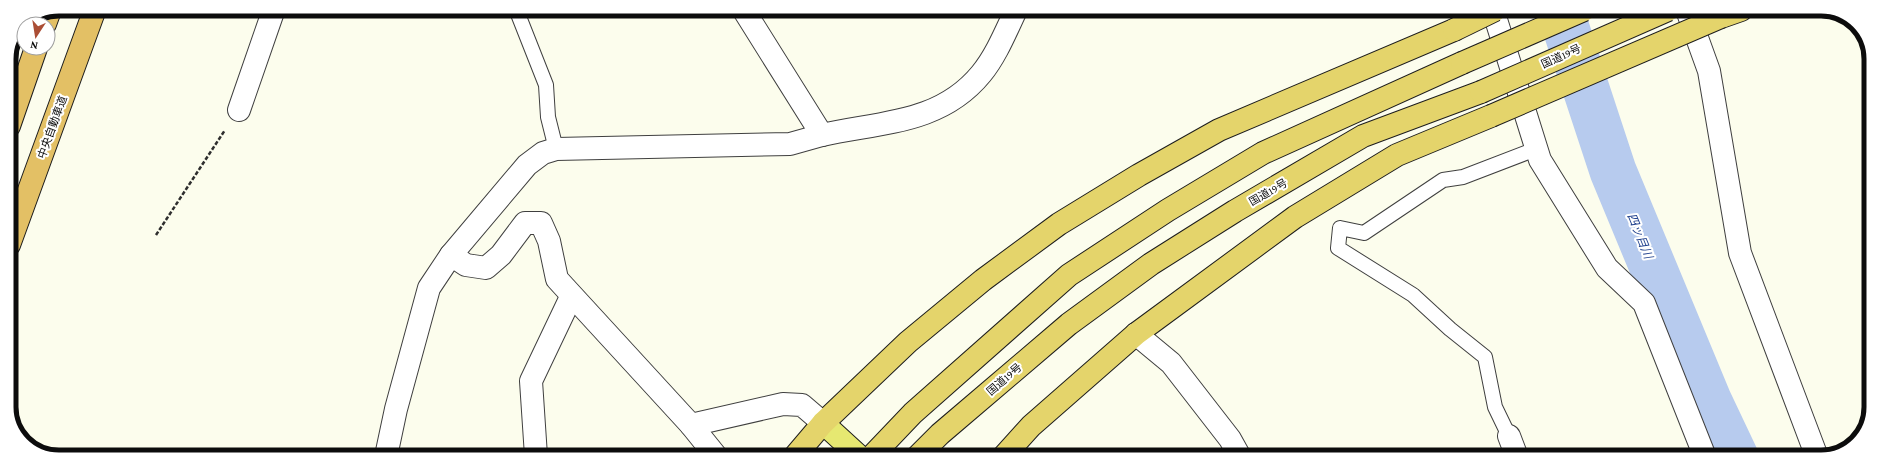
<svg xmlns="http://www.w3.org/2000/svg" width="1880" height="466" font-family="'Crimson Pro','Noto Sans JP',serif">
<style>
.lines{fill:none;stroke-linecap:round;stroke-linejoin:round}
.river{stroke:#b7cbee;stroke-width:47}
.service-casing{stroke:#3f3f3f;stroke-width:16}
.minor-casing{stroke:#3f3f3f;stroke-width:24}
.primary-casing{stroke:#1d1d1d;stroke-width:24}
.trunk-casing{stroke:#1d1d1d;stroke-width:24}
.motorway-casing{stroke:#1d1d1d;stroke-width:24}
.path{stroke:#2e2e2e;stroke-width:2.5;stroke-dasharray:4 2;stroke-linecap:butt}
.service{stroke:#fff;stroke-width:14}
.minor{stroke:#fff;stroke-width:22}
.primary{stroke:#e6e871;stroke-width:22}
.trunk{stroke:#e4d46b;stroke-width:22}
.motorway{stroke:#e3c065;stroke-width:22}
.trunk-bridge-casing{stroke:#1d1d1d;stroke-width:24;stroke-linecap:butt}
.trunk-bridge{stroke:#e4d46b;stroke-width:22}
.labels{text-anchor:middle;stroke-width:4;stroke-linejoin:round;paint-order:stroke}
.street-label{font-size:11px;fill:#0c0c0c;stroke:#fff}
.water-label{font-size:12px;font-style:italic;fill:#24448f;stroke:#fff}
.rim{fill:none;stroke:#0c0c0c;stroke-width:5}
</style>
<rect width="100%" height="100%" fill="#fcfded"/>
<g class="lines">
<!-- river -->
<path class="river" d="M1560 10 1613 171 1708 400 1735 457"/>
<defs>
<g id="service">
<path d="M516 9 546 85 548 117 556 149"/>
<path d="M1509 436 1495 407 1485 357 1450 329 1413 295 1338 248 1340 228 1364 233 1443 180 1463 177 1536 149"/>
</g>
<g id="minor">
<path d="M743 9 822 135"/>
<path d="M1493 10 1540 160 1607 268 1644 303 1705 457"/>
<path d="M1687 10 1709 71 1740 253 1817 457"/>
<path d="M239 110 274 9"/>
<path d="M451 255 466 265 486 268 501 255 525 223H541L549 241 557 279 691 425 783 404 802 405 823 423"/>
<path d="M1136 334 1171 363 1230 439 1240 457"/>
<path d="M691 425 716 456"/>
<path d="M1509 436 1517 457"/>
<path d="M386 456 396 409 429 288 451 255 527 165 543 153 556 149 790 144C801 141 811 138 822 135 880 122 940 124 981 74 996 56 1006 31 1016 10"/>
<path d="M536 456 531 381 571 297"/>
</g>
<path id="primary" d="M823 423 859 456"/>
<g id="trunk">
<path d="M1721 17 1741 10"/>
<path d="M795 456 823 423 908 342 983 280 1059 224 1139 175 1219 130 1454 30"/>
<path d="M872 456 913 413 1069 275 1168 210 1263 153 1462 63"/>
<path d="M918 456 940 434 1069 324 1151 264 1235 211 1363 136 1481 92"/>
<path d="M1003 457 1031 426 1136 334 1295 217 1397 155 1491 116"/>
</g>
<g id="motorway">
<path d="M45 24 49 13"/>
<path d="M9 126 36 48"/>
<path d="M9 245 95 9"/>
</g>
</defs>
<!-- service casing -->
<use href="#service" class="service-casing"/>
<!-- minor casing -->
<use href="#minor" class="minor-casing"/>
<!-- primary casing -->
<use href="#primary" class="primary-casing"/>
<!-- trunk casing -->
<use href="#trunk" class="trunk-casing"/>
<!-- motorway casing -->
<use href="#motorway" class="motorway-casing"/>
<!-- path -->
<path class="path" d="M156 235 225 130"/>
<!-- service -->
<use href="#service" class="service"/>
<!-- minor -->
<use href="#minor" class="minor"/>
<!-- primary -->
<use href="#primary" class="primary"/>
<!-- trunk -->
<use href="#trunk" class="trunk"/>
<!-- motorway -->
<use href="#motorway" class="motorway"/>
<defs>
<g id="trunk-bridge">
<path d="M1454 30 1495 10"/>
<path d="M1462 63 1584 10"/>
<path d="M1481 92 1668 10"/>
<path d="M1491 116 1721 17"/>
</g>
</defs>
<!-- trunk-bridge casing -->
<use href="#trunk-bridge" class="trunk-bridge-casing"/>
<!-- trunk-bridge -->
<use href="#trunk-bridge" class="trunk-bridge"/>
</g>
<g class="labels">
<!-- street labels -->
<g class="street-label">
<text transform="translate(1561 56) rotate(-24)" y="4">国道19号</text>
<text transform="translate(52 127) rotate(-70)" y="4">中央自動車道</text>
<text transform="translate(1268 192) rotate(-30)" y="4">国道19号</text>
<text transform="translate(1004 379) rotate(-41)" y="4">国道19号</text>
</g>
<!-- water labels -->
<g class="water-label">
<text transform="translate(1640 236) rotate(68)" y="4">四ッ目川</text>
</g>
</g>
<!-- crop -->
<path d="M0 0H1880V466H0ZM59 16H1821A43 43 0 0 1 1864 59V407A43 43 0 0 1 1821 450H59A43 43 0 0 1 16 407V59A43 43 0 0 1 59 16Z" fill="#fff" fill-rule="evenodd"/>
<path class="rim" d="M59 16H1821A43 43 0 0 1 1864 59V407A43 43 0 0 1 1821 450H59A43 43 0 0 1 16 407V59A43 43 0 0 1 59 16Z"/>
<!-- north arrow -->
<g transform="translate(36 36) rotate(192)"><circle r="19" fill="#ffffff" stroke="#9e9e9e"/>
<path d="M0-3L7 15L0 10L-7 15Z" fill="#ab4e35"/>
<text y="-6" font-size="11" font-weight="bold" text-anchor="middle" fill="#0c0c0c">N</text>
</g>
</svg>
